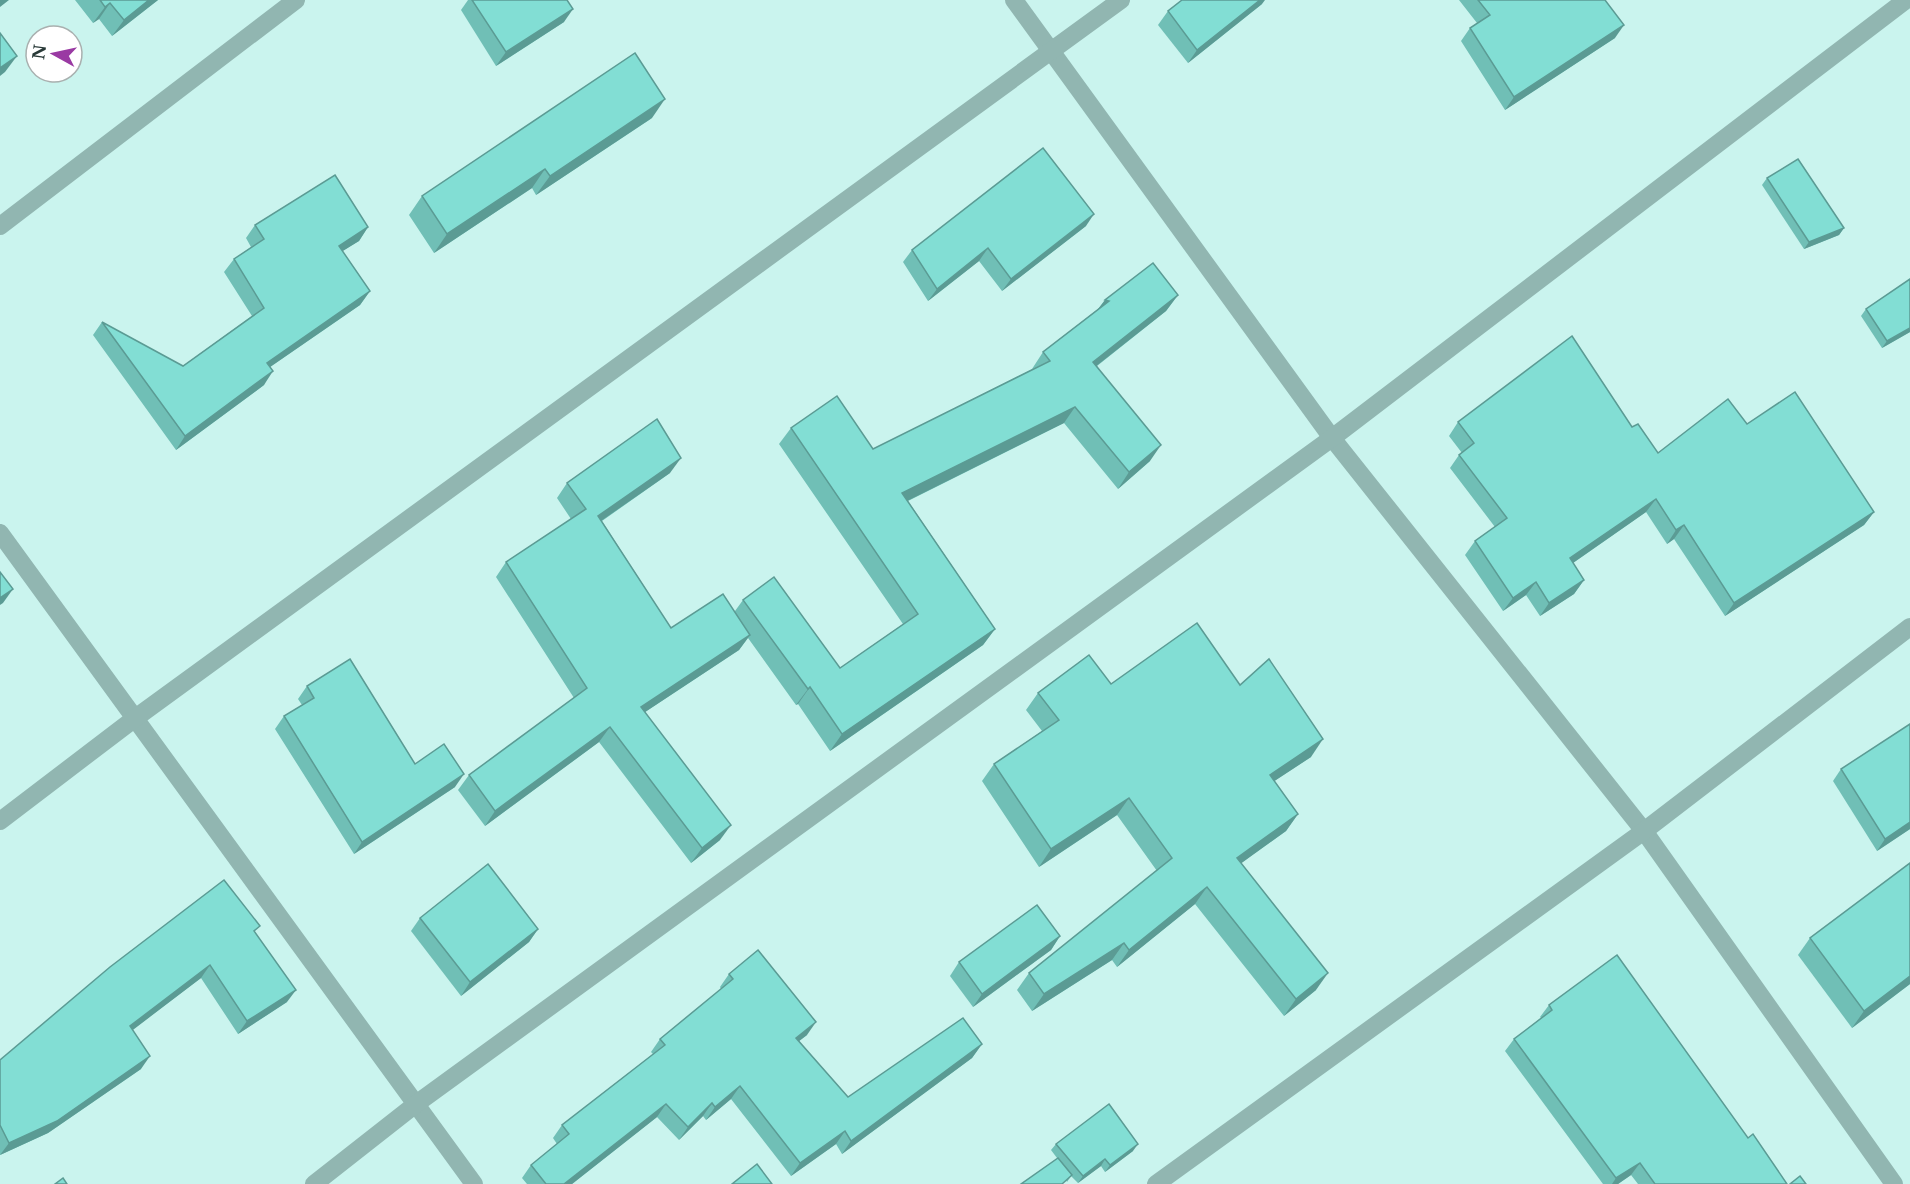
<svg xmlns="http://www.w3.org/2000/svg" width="1910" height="1184" font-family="'Libre Baskerville',serif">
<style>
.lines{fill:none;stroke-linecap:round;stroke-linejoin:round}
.minor{stroke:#91b6b1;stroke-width:18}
.wall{fill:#70bfb6}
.shaded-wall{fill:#5b9b94}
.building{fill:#82ded4;stroke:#5b9b94;stroke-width:1.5}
</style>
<rect width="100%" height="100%" fill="#caf4ee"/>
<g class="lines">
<!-- minor -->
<g class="minor">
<path d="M1014 0 1332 438 1644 831 1894 1184"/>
<path d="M0 226 296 0"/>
<path d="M0 533 474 1184"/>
<path d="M0 821 134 719 1121 0"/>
<path d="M314 1184 416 1104 1332 438 1906 0"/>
<path d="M1156 1184 1644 831 1910 627"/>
</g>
</g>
<!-- wall -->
<g class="wall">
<path d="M75 0H158L112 36 99 19 93 23Z"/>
<path d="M468 0H567L564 22 496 66 461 10Z"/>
<path d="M1459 0H1605L1615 38 1505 110 1461 41 1470 28 1477 23Z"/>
<path d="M1262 4 1188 63 1158 25 1168 11Z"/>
<path d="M652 118 536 195 532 188 434 253 409 215 422 196Z"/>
<path d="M1767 178 1844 228 1839 235 1804 249 1762 185Z"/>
<path d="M255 225 368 227 359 241 342 251 370 291 360 305 270 367 264 385 176 450 93 335 102 322 183 366 252 316 224 272 234 259 251 247 246 238Z"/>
<path d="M1086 226 1002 291 979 261 928 301 903 262 912 250Z"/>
<path d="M1178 295 1166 311 1097 366 1150 461 1118 489 1064 423 908 501 995 629 983 645 830 751 798 704 796 705 748 638 739 650 645 712 720 840 691 863 599 742 485 826 458 790 469 775 574 698 496 577 506 562 571 519 557 498 567 483 670 473 602 521 671 628 735 611 743 600 840 668 903 624 779 444 791 428 873 449 1032 369 1043 352 1098 309 1105 300Z"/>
<path d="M1866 309 1910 332 1882 348 1861 316Z"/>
<path d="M1458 422 1632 427 1658 453 1747 424 1874 512 1864 525 1725 616 1674 539 1667 544 1646 512 1573 563 1584 580 1574 594 1540 616 1526 595 1503 611 1465 555 1475 541 1495 527 1450 468 1459 455 1462 453 1449 436Z"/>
<path d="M1111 684 1240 685 1311 757 1274 781 1298 814 1286 831 1241 863 1316 990 1284 1016 1195 904 1117 967 1112 960 1032 1011 1017 990 1029 973 1157 871 1117 815 1039 867 982 781 994 764 1042 731 1026 710 1038 693Z"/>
<path d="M307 686 415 764 455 787 354 854 275 729 284 716 302 705 298 699Z"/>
<path d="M1841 769 1910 829 1877 851 1833 781Z"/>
<path d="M420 918 538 929 529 942 461 996 411 931Z"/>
<path d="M255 933 287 1002 238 1034 201 978 132 1030 141 1069 48 1133 0 1155V1060Z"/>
<path d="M1060 936 1051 950 973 1007 950 976 959 962Z"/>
<path d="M1810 938 1910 984 1852 1028 1798 955Z"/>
<path d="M729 974 807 1035 799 1041 848 1097 982 1044 972 1058 842 1154 836 1144 791 1176 731 1099 706 1120 703 1116 679 1140 657 1117 572 1184H527L522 1178 531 1165 557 1144 553 1138 562 1125 653 1054 651 1052 660 1039 721 989 720 987Z"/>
<path d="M1549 1005 1748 1138 1787 1184H1638L1631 1175 1618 1184H1603L1505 1051 1514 1039 1541 1018 1540 1017Z"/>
<path d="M1056 1144 1133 1151 1105 1172 1101 1166 1078 1183 1071 1176 1067 1182 1057 1158 1051 1150Z"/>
</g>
<!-- shaded-wall -->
<g class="shaded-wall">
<path d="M0 0H9L0 7Z"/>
<path d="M149 0H158L112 36 124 20Z"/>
<path d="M1260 0H1265L1262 4 1188 63 1197 50Z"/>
<path d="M110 3 99 19 93 23 105 7Z"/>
<path d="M573 9 564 22 496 66 506 52Z"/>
<path d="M1624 25 1615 38 1505 110 1514 97Z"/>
<path d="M17 56 5 72 0 76V68Z"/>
<path d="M665 99 652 118 536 195 550 176Z"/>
<path d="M545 169 532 188 434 253 447 234Z"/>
<path d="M1094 214 1086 226 1002 291 1011 279Z"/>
<path d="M368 227 359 241 330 259 339 246Z"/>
<path d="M1844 228 1839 235 1804 249 1809 242Z"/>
<path d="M988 248 979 261 928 301 937 289Z"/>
<path d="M370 291 360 305 257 376 267 363Z"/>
<path d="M1178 295 1166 311 1081 378 1093 362Z"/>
<path d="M1105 300 1109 301 1093 316Z"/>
<path d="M1910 328V332L1882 348 1887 341Z"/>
<path d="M273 371 264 385 176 450 185 436Z"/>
<path d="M1075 407 1064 423 891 509 902 493Z"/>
<path d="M1161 445 1150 461 1118 489 1129 472Z"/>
<path d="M681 458 670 473 588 530 598 516Z"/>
<path d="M1656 499 1646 512 1560 572 1570 558Z"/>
<path d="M1874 512 1864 525 1725 616 1734 603Z"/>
<path d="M1684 525 1674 539 1667 544 1676 530Z"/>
<path d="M1584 580 1574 594 1540 616 1549 603Z"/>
<path d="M1536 582 1526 595 1503 611 1513 598Z"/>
<path d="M13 589 3 603 0 605V598Z"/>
<path d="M995 629 983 645 830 751 842 734Z"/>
<path d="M750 635 739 650 630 722 641 707Z"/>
<path d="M810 687 798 704 796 705 808 689Z"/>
<path d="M610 727 599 742 485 826 495 811Z"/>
<path d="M1323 739 1311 757 1258 792 1270 775Z"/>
<path d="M464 774 455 787 354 854 362 842Z"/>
<path d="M1129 798 1117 815 1039 867 1051 849Z"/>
<path d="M1298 814 1286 831 1225 875 1237 858Z"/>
<path d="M1910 822V829L1877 851 1885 839Z"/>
<path d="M731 825 720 840 691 863 702 848Z"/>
<path d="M1207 887 1195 904 1117 967 1129 950Z"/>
<path d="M538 929 529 942 461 996 470 982Z"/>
<path d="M1060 936 1051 950 973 1007 982 994Z"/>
<path d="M1124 943 1112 960 1032 1011 1044 994Z"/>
<path d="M210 965 201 978 121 1039 130 1026Z"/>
<path d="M1328 973 1316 990 1284 1016 1296 999Z"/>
<path d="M1910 976V984L1852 1028 1864 1011Z"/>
<path d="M296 990 287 1002 238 1034 247 1021Z"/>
<path d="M816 1022 807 1035 786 1051 796 1038Z"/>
<path d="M982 1044 972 1058 842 1154 851 1141Z"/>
<path d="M150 1056 141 1069 48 1133 0 1155 9 1143Z"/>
<path d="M740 1086 731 1099 706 1120 715 1107Z"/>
<path d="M712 1103 703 1116 679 1140 688 1127Z"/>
<path d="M666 1104 657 1117 572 1184H564Z"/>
<path d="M845 1131 836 1144 791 1176 800 1163Z"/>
<path d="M1138 1144 1133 1151 1105 1172 1110 1165Z"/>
<path d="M1105 1159 1101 1166 1078 1183 1083 1176Z"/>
<path d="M1640 1163 1631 1175 1618 1184H1612L1616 1178Z"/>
</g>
<!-- building -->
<g class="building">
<path d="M100 0H149L124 20 110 3 105 7Z"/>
<path d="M472 0H567L573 9 506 52Z"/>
<path d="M1182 0H1260L1197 50 1168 11Z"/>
<path d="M1478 0H1605L1624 25 1514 97 1470 28 1490 15Z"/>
<path d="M0 33 17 56 0 68Z"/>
<path d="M635 53 665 99 550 176 545 169 447 234 422 196Z"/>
<path d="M1043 148 1094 214 1011 279 988 248 937 289 912 250Z"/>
<path d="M1798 159 1844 228 1809 242 1767 178Z"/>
<path d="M335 175 368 227 339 246 370 291 267 363 273 371 185 436 102 322 183 366 264 308 234 259 264 239 255 225Z"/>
<path d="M1153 263 1178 295 1093 362 1161 445 1129 472 1075 407 902 493 995 629 842 734 810 687 808 689 743 600 774 577 840 668 918 614 791 428 837 396 873 449 1050 361 1043 352 1109 301 1105 300Z"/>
<path d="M1910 279V328L1887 341 1866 309Z"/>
<path d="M1572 336 1632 427 1638 424 1658 453 1728 399 1747 424 1795 392 1874 512 1734 603 1684 525 1676 530 1656 499 1570 558 1584 580 1549 603 1536 582 1513 598 1475 541 1507 518 1459 455 1474 443 1458 422Z"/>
<path d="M657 419 681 458 598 516 671 628 723 594 750 635 641 707 731 825 702 848 610 727 495 811 469 775 587 688 506 562 586 509 567 483Z"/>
<path d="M0 572 13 589 0 598Z"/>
<path d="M1197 623 1240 685 1269 659 1323 739 1270 775 1298 814 1237 858 1328 973 1296 999 1207 887 1129 950 1124 943 1044 994 1029 973 1172 858 1129 798 1051 849 994 764 1059 720 1038 693 1089 655 1111 684Z"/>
<path d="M350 659 415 764 444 744 464 774 362 842 284 716 314 698 307 686Z"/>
<path d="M1910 724V822L1885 839 1841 769Z"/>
<path d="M1910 863V976L1864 1011 1810 938Z"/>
<path d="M488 864 538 929 470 982 420 918Z"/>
<path d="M224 880 260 926 254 931 296 990 247 1021 210 965 130 1026 150 1056 57 1121 9 1143 0 1125V1060L110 967Z"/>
<path d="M1037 905 1060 936 982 994 959 962Z"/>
<path d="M758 950 816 1022 796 1038 848 1097 963 1018 982 1044 851 1141 845 1131 800 1163 740 1086 715 1107 712 1103 688 1127 666 1104 564 1184H546L531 1165 569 1134 562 1125 665 1045 660 1039 733 979 729 974Z"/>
<path d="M1617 955 1748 1138 1753 1134 1787 1184H1655L1640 1163 1616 1178 1514 1039 1552 1010 1549 1005Z"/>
<path d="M1109 1104 1138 1144 1110 1165 1105 1159 1083 1176 1056 1144Z"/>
<path d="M1058 1158 1072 1175 1062 1184H1021Z"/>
<path d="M757 1164 772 1184H732Z"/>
<path d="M1800 1176 1806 1184H1790Z"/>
<path d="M63 1178 67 1184H55Z"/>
</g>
<!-- north arrow -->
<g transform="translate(54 54) rotate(278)"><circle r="28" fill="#ffffff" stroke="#a9b0af" stroke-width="1.5"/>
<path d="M0-4.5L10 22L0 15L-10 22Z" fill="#9a3aa3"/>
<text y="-9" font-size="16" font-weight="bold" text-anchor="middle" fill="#283937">N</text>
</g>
</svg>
